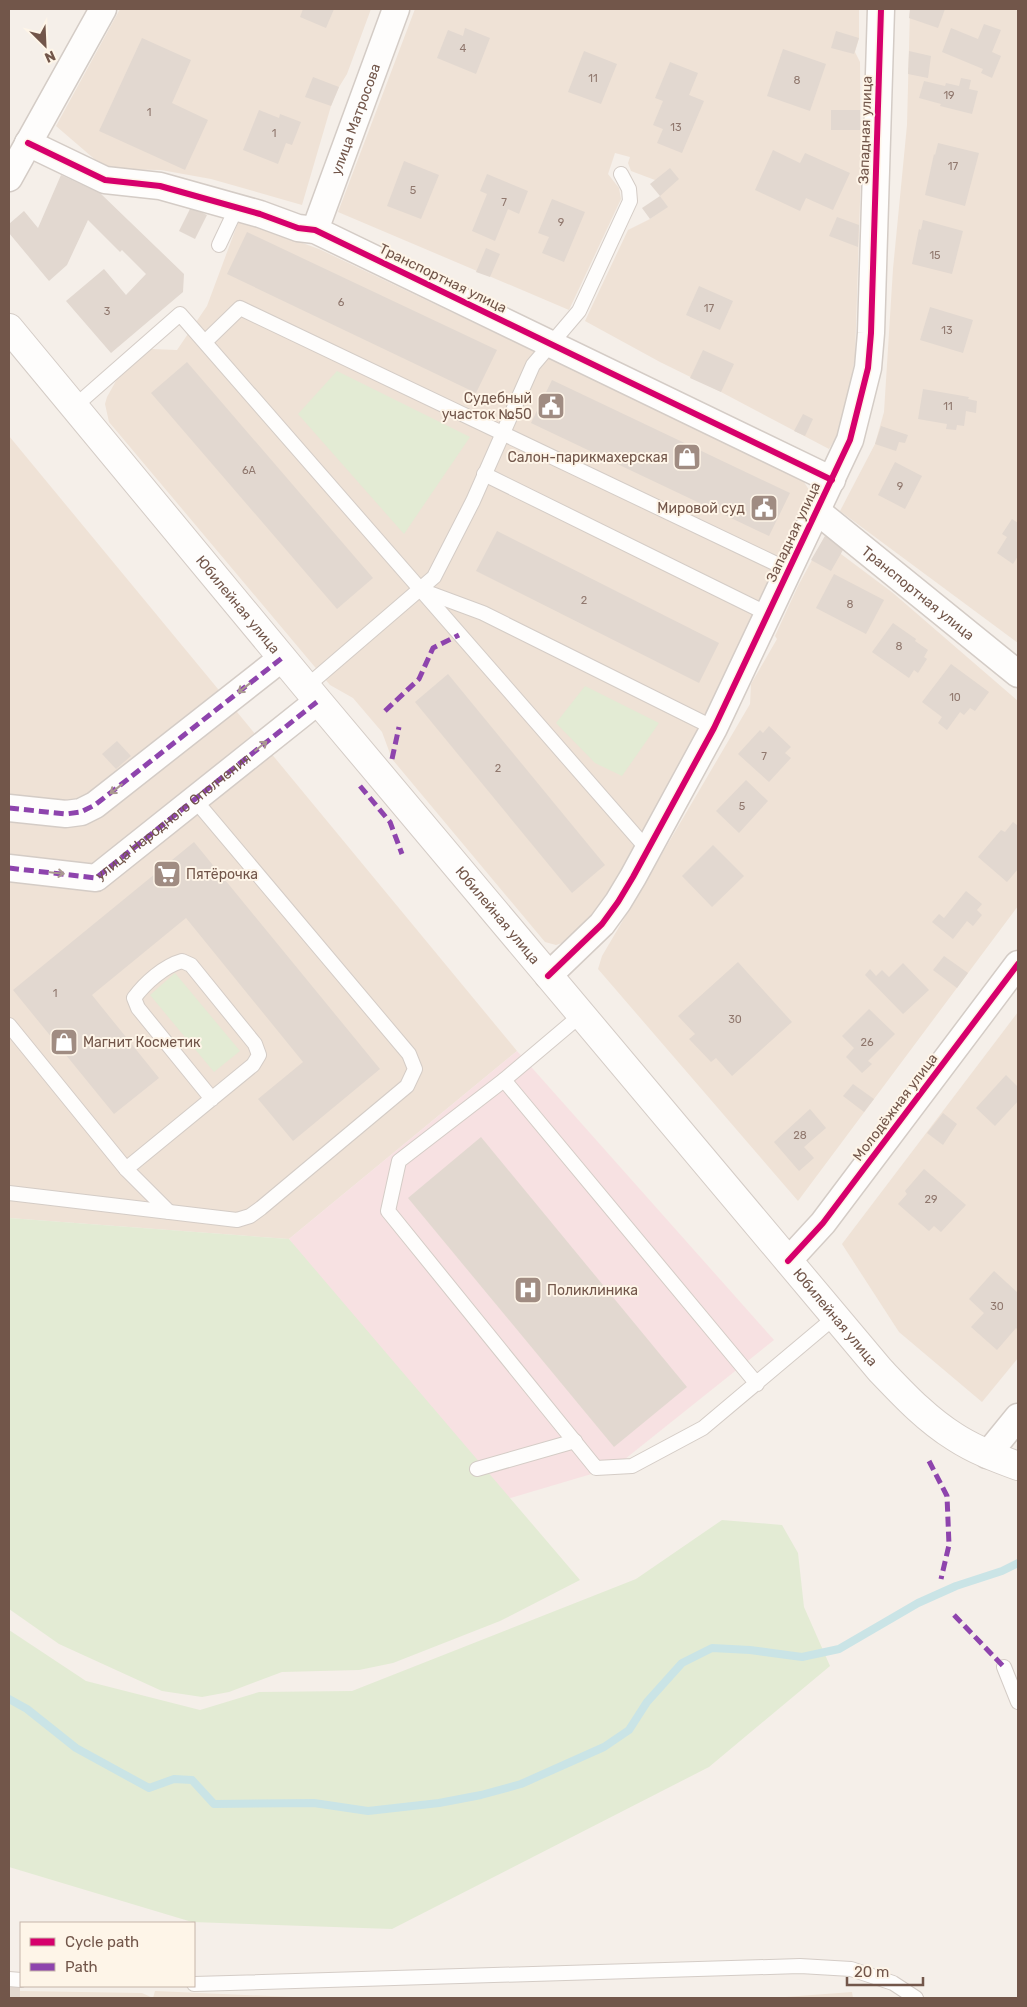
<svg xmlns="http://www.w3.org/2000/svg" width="1027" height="2007" font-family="Rubik,sans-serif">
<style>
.residential{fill:#efe2d6}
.medical{fill:#f7e1e2}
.green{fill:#e3ebd4}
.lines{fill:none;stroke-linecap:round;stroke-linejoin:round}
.stream{stroke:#cae4e6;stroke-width:8}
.building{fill:#e2d8d0}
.lane-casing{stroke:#d4ccc6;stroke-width:16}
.street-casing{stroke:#d4ccc6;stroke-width:29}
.secondary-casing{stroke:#d4ccc6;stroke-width:30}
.lane{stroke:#fefdfc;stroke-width:14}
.street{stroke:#fefdfc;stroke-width:26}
.secondary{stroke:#fefdfc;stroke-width:28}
.quiet{stroke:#8e44ad;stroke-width:5;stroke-dasharray:10 5;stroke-linecap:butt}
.cycleway-casing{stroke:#fef5e8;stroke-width:9}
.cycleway{stroke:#d6006c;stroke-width:6}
.oneway{stroke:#aa9991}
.labels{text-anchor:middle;stroke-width:4;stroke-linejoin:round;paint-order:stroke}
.number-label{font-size:11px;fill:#90786e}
.street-label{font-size:14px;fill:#72564a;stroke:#fef5e8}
.poi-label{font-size:14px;fill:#72564a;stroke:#fef5e8;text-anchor:end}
</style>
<rect width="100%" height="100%" fill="#f5efe9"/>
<!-- residential -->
<g class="residential">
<path d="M120 9H371L347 74 339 87 331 106 302 205 211 179 161 170 106 169 56 126Z"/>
<path d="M415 9H859V38L855 52 860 62 861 170 855 357 847 402 840 430 829 449 721 392 660 362 585 321 628 230 650 219 667 207 660 196 655 180 631 171 628 163 630 157 615 153 608 174 619 188 621 199 569 310 338 212Z"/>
<path d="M910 9H1018V643L840 511 875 444 884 412 893 269 907 125Z"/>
<path d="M239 220 319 249 802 479 811 493 685 756 622 871 592 915 562 943 556 945 545 942 392 759 382 732 353 698 330 685 109 422 105 404 107 397 117 379 151 349 177 350 207 306Z"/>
<path d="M9 436 517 1051 289 1239 9 1218Z"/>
<path d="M825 536 830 539 841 554 893 593 1018 701V906L798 1201 598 969 602 956 750 704 751 684 777 639 775 636 798 586Z"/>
<path d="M1018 1012V1358L982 1402 899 1332 842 1244Z"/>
<path d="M9 1986H20V1991L142 1993 153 1998 155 1991 315 1998H9Z"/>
<path d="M852 1992 853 1998H772Z"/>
</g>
<!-- medical -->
<path class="medical" d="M517 1051 774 1340 615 1467 490 1504 289 1239Z"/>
<!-- green -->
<g class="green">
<path d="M337 371 470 437 404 534 298 414Z"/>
<path d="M585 686 659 723 622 776 595 763 556 723Z"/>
<path d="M175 973 240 1051 214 1072 150 995Z"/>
<path d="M9 1218 289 1239 580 1580 500 1621 393 1663 359 1670 282 1672 229 1692 202 1697 162 1691 59 1644 9 1609Z"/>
<path d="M722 1520 782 1525 798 1553 804 1607 830 1666 709 1767 392 1929 192 1922 9 1867V1630L86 1681 200 1710 259 1692 352 1691 636 1579Z"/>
</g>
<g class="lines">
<!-- stream -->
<path class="stream" d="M9 1699 27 1709 76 1748 149 1788 174 1779 192 1780 214 1804 314 1803 368 1811 439 1803 481 1795 521 1784 604 1747 629 1730 647 1702 682 1663 712 1648 750 1650 802 1657 839 1649 918 1603 956 1586 1002 1571 1018 1563"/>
</g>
<!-- building -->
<g class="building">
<path d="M303 9H334L326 28 300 17Z"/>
<path d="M910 9H945L938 28 909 18Z"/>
<path d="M984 24 1001 30 992 52 1001 56 992 78 981 73 983 69 942 52 951 28 978 39Z"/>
<path d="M465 28 490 38 476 74 437 58 448 30 463 36Z"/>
<path d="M836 31 859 38 854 54 831 48Z"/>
<path d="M142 38 191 60 172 103 208 120 185 170 99 131Z"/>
<path d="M783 49 826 64 810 111 767 96Z"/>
<path d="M584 51 617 64 601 104 568 92Z"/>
<path d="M909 51 931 56 928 78 908 74Z"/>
<path d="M670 62 698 73 689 95 704 101 682 153 657 143 663 129 653 125 663 101 655 98Z"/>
<path d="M313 77 339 87 331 106 305 97Z"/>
<path d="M961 78 971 80 969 89 978 91 972 114 940 106 941 104 919 98 924 81 945 86 946 83 959 86Z"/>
<path d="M259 110 279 118 280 114 301 122 292 145 286 143 278 164 243 150Z"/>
<rect x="831" y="110" width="29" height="20"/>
<path d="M938 143 979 153 965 206 925 195 934 154 935 155Z"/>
<path d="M773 150 800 163 805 153 850 173 833 210 806 198 800 211 755 190Z"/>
<path d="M404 161 439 175 421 219 387 206Z"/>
<path d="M670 168 679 179 660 196 650 184Z"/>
<path d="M487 174 528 191 519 214 508 209 495 241 472 231 487 194 480 191Z"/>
<path d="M61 175 100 193 184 274 183 292 111 353 66 301 104 269 126 295 146 274 122 250 120 252 88 220 67 265 49 281 9 233V224L24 211 38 228Z"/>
<path d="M660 196 668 207 650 219 642 208Z"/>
<path d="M552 199 585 212 564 262 542 253 549 237 538 233Z"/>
<path d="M191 207 207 215 195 239 179 231Z"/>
<path d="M837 217 859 225 858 247 829 236Z"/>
<path d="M923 220 963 231 952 274 912 264 919 229 921 230Z"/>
<path d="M247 232 497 350 476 393 227 274Z"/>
<path d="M486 248 500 254 490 277 476 272Z"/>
<path d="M699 286 733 301 720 330 686 315Z"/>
<path d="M930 307 973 320 963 353 920 340Z"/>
<path d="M703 350 734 364 721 392 690 378Z"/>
<path d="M187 362 373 578 337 609 151 393Z"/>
<path d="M552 380 790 493 769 536 531 423Z"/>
<path d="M923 389 969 397 968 399 977 401 976 413 966 411 964 426 957 425 956 430 946 429 947 424 918 419Z"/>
<path d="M803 414 813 419 805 436 794 431Z"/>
<path d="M881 426 908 435 905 443 899 442 896 451 875 444Z"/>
<path d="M895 462 922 476 905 509 878 495Z"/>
<path d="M1012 519 1018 523V556L1013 564 997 553 1007 537 1002 534Z"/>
<path d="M497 531 719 643 699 683 476 571Z"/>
<path d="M833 535 847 543 831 571 811 560 825 536 830 539Z"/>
<path d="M834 574 884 600 866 634 816 608Z"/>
<path d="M893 623 916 639 915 641 928 650 924 657 927 659 918 673 914 670 909 678 872 652Z"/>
<path d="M951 664 989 692 975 711 970 708 964 715 960 712 947 730 938 723 942 717 922 702Z"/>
<path d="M448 674 605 865 572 893 415 702Z"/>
<path d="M769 726 791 747 785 753 791 758 769 782 738 754 760 730 763 733Z"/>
<path d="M117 741 131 756 116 769 102 754Z"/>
<path d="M746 780 768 801 739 833 716 811Z"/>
<path d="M1013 822 1018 826V869L1007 882 978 857 1001 830 1005 832Z"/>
<path d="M194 842 380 1069 293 1141 258 1099 303 1062 186 918 92 995 159 1078 114 1114 13 990Z"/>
<path d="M713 845 744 876 712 907 682 876Z"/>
<path d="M966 891 982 904 977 910 982 915 973 926 967 921 953 939 932 922 939 914 944 918Z"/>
<path d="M944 956 968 973 957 988 933 970Z"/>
<path d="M738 962 792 1022 732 1076 716 1058 711 1062 689 1039 695 1034 678 1016Z"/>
<path d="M903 963 929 990 903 1014 865 975 870 969 876 976 882 970 889 977Z"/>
<path d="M869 1009 895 1034 868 1061 872 1064 862 1073 846 1057 854 1048 842 1036Z"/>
<path d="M1006 1075 1018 1087V1101L995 1126 976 1108Z"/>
<path d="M853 1084 874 1099 864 1112 843 1096Z"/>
<path d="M810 1109 826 1128 804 1147 814 1158 799 1171 774 1142Z"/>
<path d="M943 1113 957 1124 943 1145 927 1133Z"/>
<path d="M481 1137 687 1387 614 1447 408 1198Z"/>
<path d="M924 1169 966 1205 941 1232 934 1226 929 1231 898 1204 907 1194 905 1191Z"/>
<path d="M994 1271 1018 1293V1330L1016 1328 997 1350 971 1327 984 1313 969 1299Z"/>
<rect x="9" y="1986" width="11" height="12"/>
</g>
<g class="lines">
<defs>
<g id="lane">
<path d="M219 245 237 207"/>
<path d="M206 341 240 308 789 570"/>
<path d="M74 407 180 314 648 850"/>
<path d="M484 474 768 614"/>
<path d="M421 590 483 613 714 728"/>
<path d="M306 687 434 577 473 501 533 365 579 311 630 201 629 189 621 174"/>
<path d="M9 1025 126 1169 169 1212"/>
<path d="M504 1080 581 1015"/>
<path d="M126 1169 253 1065 259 1055 255 1044 191 965 182 961C164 966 145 983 134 998L138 1008 212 1099"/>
<path d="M9 1193 237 1220 250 1216 261 1208 407 1086 415 1069 409 1054 195 800"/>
<path d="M757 1384 504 1080 399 1161 388 1211 596 1468 632 1466 703 1428 835 1317"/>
<path d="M477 1469 575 1441"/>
<path d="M1004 1667 1018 1702"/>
<path d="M9 1979 21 1980"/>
<path d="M194 1984 800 1966 851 1969 893 1983 916 1998"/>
</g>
<g id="street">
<path d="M28 143 105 180 160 186 260 214 298 228 315 230 832 480"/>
<path d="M9 178 103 9"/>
<path id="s1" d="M315 230 396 9"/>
<path id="s2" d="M817 511 1018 674"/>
<path d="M9 808 66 814 81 812 95 805 282 658"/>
<path d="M9 868 96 878 318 701"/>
<path d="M548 976 602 924 618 902 633 877 714 728 850 440 868 368 871 333 881 9"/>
<path d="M788 1261 823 1223 1018 964"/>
<path d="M987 1455 1018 1417"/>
</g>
<g id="secondary">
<path id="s3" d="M9 328 318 701 880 1370C903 1394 926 1419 955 1437 975 1450 996 1458 1018 1466"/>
</g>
</defs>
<!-- lane casing -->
<use href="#lane" class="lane-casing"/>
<!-- street casing -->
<use href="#street" class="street-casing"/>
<!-- secondary casing -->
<use href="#secondary" class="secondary-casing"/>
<!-- lane -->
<use href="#lane" class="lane"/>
<!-- street -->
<use href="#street" class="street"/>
<!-- secondary -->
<use href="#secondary" class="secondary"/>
<!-- quiet -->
<g class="quiet">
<path d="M385 711 419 679 433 648 459 635"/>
<path d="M392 759 399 727"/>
<path d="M360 786 390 822 402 854"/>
<path d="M9 808 66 814 81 812 95 805 282 658"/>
<path id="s4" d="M9 868 96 878 318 701"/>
<path d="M929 1461 947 1496 949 1545 941 1579"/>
<path d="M954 1615 1004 1667"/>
</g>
<defs>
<g id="cycleway">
<path d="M28 143 105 180 160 186 260 214 298 228 315 230 832 480"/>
<path d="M548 976 602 924 618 902 633 877 714 728 850 440 868 368 871 333 881 9"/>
<path d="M788 1261 823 1223 1018 964"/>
</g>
</defs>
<!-- cycleway casing -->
<use href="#cycleway" class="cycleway-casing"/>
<!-- cycleway -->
<use href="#cycleway" class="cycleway"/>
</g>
<!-- one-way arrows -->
<defs><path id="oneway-shaft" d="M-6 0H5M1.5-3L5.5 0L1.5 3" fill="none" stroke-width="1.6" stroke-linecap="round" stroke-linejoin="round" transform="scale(1.25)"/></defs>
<g class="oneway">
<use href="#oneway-shaft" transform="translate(244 688) rotate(142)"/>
<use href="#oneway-shaft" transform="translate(261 746) rotate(-39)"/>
<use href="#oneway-shaft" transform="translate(116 789) rotate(142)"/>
<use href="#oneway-shaft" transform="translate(57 873) rotate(6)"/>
</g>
<!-- icons -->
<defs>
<symbol id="civic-square" viewBox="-11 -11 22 22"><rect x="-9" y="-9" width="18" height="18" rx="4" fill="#a08c82" stroke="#fef5e8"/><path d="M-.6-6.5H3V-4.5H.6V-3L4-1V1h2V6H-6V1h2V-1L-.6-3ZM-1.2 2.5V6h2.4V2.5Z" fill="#fff"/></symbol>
<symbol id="shop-square" viewBox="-11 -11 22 22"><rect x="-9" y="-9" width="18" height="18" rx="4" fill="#a08c82" stroke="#fef5e8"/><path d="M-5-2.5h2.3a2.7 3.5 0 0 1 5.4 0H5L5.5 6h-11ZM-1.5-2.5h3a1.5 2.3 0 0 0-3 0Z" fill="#fff"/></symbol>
<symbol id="supermarket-square" viewBox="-11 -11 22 22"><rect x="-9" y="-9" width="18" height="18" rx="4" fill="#a08c82" stroke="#fef5e8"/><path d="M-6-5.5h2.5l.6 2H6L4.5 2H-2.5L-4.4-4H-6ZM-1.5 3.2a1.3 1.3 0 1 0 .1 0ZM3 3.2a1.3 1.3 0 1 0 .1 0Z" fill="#fff"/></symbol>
<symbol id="hospital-square" viewBox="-11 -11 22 22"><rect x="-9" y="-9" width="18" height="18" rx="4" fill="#a08c82" stroke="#fef5e8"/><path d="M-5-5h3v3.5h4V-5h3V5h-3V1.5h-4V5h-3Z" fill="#fff"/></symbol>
</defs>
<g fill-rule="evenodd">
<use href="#civic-square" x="535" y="390" width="32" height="32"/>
<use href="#shop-square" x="671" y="441" width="32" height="32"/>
<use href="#civic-square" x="748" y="492" width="32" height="32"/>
<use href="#supermarket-square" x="151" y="858" width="32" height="32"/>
<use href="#shop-square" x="48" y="1026" width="32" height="32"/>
<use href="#hospital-square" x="512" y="1274" width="32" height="32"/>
</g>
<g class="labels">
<!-- number labels -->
<g class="number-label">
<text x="463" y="52">4</text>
<text x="593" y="82">11</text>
<text x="797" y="84">8</text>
<text x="949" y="99">19</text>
<text x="149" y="116">1</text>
<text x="676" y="131">13</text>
<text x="274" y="137">1</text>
<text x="953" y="170">17</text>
<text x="413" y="194">5</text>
<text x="504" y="206">7</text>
<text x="561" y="226">9</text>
<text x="935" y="259">15</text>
<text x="341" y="306">6</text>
<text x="709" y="312">17</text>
<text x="107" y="315">3</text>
<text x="947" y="334">13</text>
<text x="948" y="410">11</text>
<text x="249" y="474">6А</text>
<text x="900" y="490">9</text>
<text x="584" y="604">2</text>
<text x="850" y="608">8</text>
<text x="899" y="650">8</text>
<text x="955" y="701">10</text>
<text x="764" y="760">7</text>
<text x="498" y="772">2</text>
<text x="742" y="810">5</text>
<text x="55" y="997">1</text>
<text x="735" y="1023">30</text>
<text x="867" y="1046">26</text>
<text x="800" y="1139">28</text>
<text x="931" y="1203">29</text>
<text x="997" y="1310">30</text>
</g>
<!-- street labels -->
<g class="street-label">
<text dy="5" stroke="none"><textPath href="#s1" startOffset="118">улица Матросова</textPath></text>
<text transform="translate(865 130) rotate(-88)" y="5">Западная улица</text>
<text transform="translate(443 278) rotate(26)" y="5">Транспортная улица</text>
<text transform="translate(793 532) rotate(-65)" y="5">Западная улица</text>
<text dy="5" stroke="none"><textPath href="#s2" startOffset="130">Транспортная улица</textPath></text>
<text dy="5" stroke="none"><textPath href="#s3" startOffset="359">Юбилейная улица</textPath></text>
<text dy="5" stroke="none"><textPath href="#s4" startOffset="186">улица Народного Ополчения</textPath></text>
<text dy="5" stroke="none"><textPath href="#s3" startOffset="764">Юбилейная улица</textPath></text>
<text transform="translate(895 1107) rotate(-53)" y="5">Молодёжная улица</text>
<text dy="5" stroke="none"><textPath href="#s3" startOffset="1289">Юбилейная улица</textPath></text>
</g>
<!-- poi labels -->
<g class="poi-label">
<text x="532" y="403">Судебный<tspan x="532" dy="16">участок №50</tspan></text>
<text x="668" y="462">Салон-парикмахерская</text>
<text x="745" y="513">Мировой суд</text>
<text x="186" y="879" text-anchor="start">Пятёрочка</text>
<text x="83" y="1047" text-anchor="start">Магнит Косметик</text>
<text x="547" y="1295" text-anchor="start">Поликлиника</text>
</g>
</g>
<!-- border -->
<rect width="1027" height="2007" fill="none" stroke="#72564a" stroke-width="20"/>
<!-- legend -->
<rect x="20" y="1922" width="175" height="65" fill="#fef5e8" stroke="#c6b5a9"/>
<rect x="30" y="1938" width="25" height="8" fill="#d6006c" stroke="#c6b5a9"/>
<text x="65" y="1947" font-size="15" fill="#72564a">Cycle path</text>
<rect x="30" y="1963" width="25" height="8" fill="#8e44ad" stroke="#c6b5a9"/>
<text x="65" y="1972" font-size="15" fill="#72564a">Path</text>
<!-- north arrow -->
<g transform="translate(45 45) rotate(156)" stroke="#fef5e8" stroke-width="4" paint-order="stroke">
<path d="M0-4L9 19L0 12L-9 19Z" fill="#72564a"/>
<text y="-8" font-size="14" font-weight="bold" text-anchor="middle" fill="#72564a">N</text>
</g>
<!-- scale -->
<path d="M847 1977v8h76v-8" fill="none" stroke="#72564a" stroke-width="2.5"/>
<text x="854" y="1977" font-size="15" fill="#72564a" stroke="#fef5e8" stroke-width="4" paint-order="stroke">20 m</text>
</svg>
